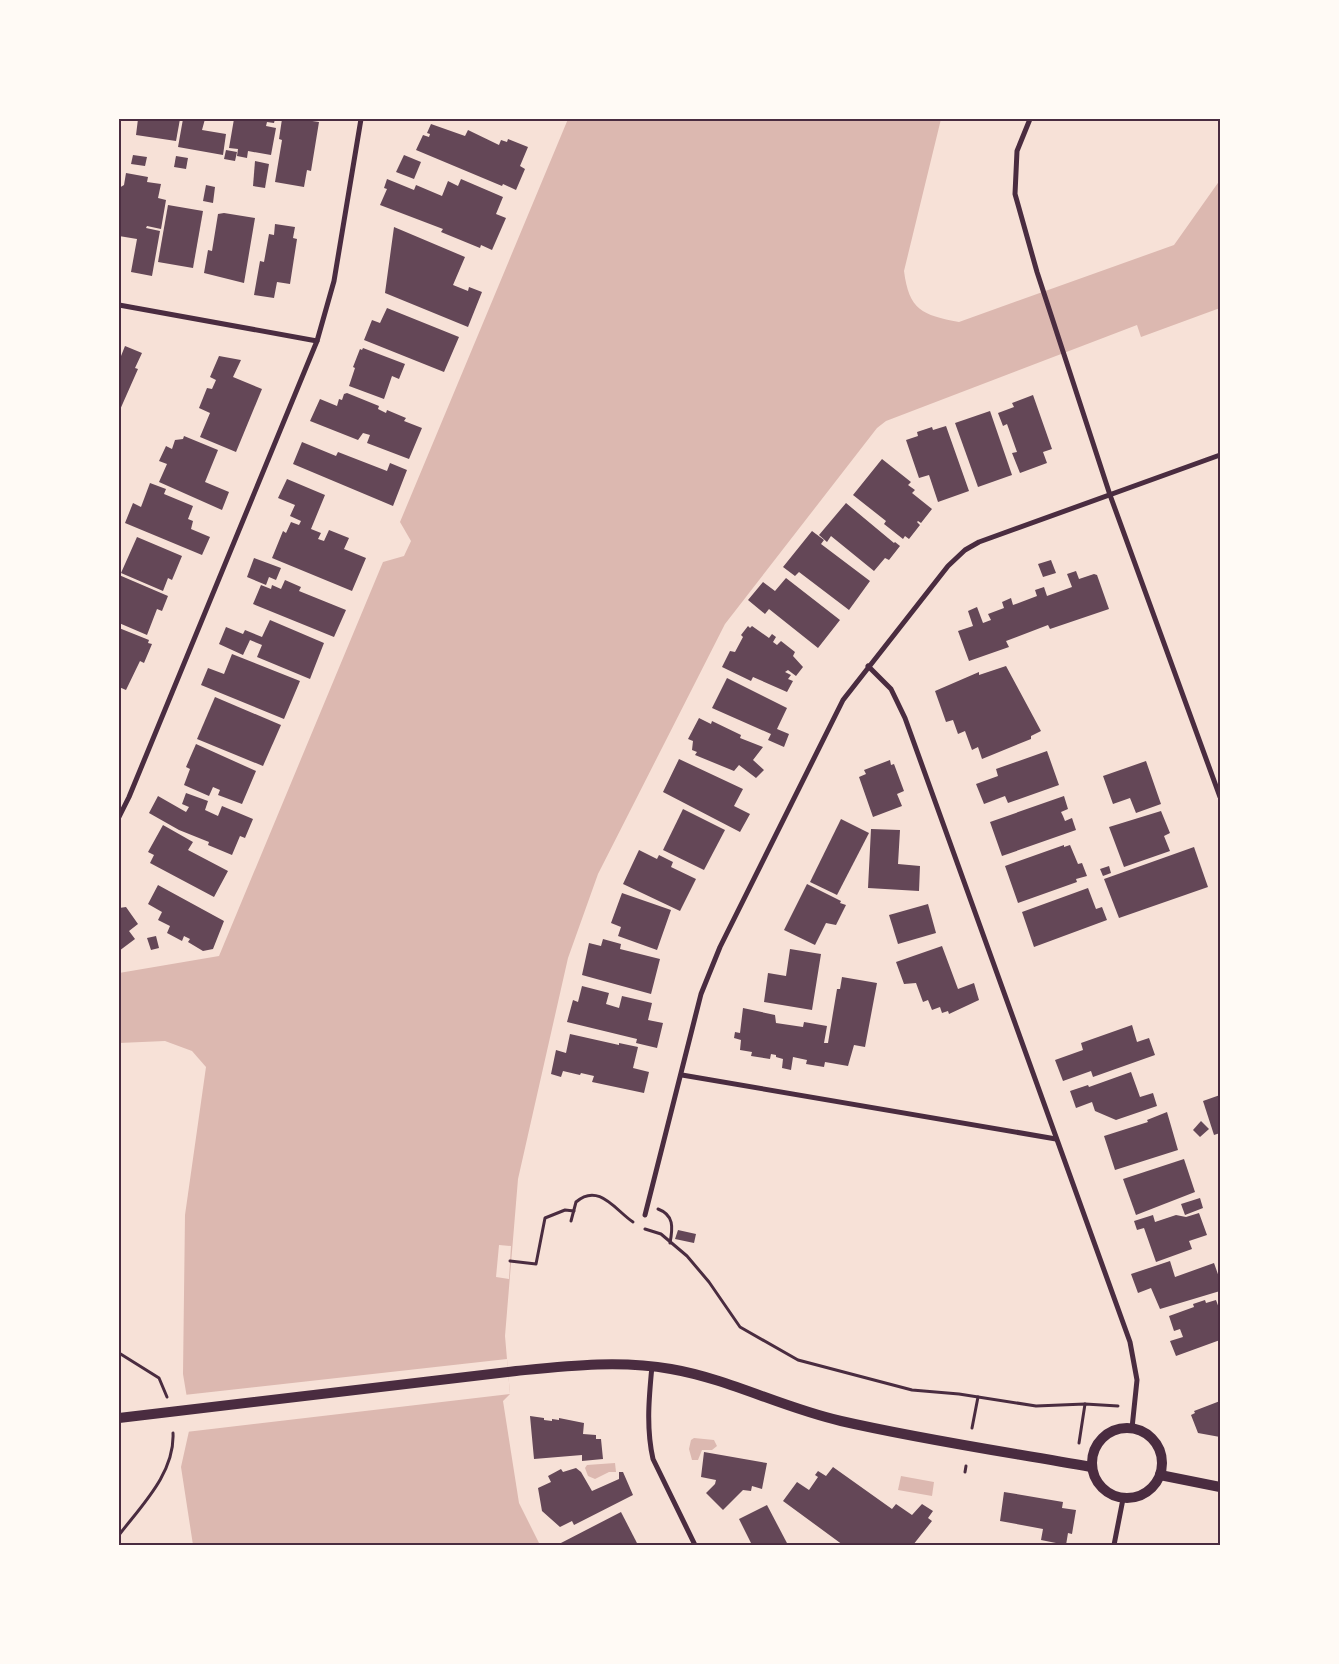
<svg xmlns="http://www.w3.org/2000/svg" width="1339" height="1664" font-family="Roboto,sans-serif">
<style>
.water{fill:#dcb8b0}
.pier{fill:#f7e1d7}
.building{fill:#644757}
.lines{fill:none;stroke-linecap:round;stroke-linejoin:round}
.path{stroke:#4a2c40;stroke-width:3}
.minor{stroke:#4a2c40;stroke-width:5}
.secondary{stroke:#4a2c40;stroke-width:10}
.neatline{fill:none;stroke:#4a2c40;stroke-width:2}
</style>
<rect width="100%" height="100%" fill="#f7e1d7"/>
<!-- water -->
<g class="water">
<path d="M568 119H941L904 271C909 310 922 315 959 322L1174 245 1220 180V308L1141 337 1137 325 886 421 877 428 725 624 598 874 568 958 518 1179 505 1336 510 1394 503 1401 519 1503 540 1545H193L181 1467 191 1422 183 1374 185 1215 206 1067 192 1051 165 1041 119 1043V973L219 956 383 562 404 556 411 541 400 522Z"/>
<path d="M694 1438 714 1440 717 1446 712 1450H702L698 1460H692L689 1449 691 1440Z"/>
<path d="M615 1463 616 1472H609L595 1479 588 1476 585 1468 587 1465Z"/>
<path d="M901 1476 934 1482 932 1496 898 1490Z"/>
</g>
<!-- pier -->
<g class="pier">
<path d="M499 1245 511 1246 509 1279 496 1277Z"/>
<path d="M507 1359 510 1394 186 1432 188 1422 184 1395Z"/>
</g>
<!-- building -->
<g class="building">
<path d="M138 119H180L176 141 136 135Z"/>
<path d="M183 119H205L202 130 226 134 223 155 178 147Z"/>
<path d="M234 119H275L274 123 267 122 266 126 276 128 271 155 248 151 247 158 237 156 238 149 229 148Z"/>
<path d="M282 119H299L319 122 311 171 307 170 304 187 275 182 282 140 279 139Z"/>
<path d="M431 124 465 136 468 130 499 145 501 140 507 142 508 139 528 147 520 166 525 169 516 190 503 184 502 186 416 150 423 135 429 137 430 134 427 133Z"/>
<path d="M226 150 237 152 235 161 224 159Z"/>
<path d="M133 155 147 157 145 166 131 164Z"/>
<path d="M404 155 421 162 414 179 396 172Z"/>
<path d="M176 156 188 158 186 169 174 167Z"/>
<path d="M255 161 269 164 265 188 253 186Z"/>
<path d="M126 173 148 177 147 182 161 184 158 198 166 200 161 229 147 226 146 228 160 231 152 276 131 272 137 239 119 236V188L124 185Z"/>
<path d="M387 179 414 190 416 185 442 196 448 181 458 186 461 179 503 197 496 214 506 218 492 250 481 245 480 248 441 232 443 229 380 205 387 189 384 188Z"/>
<path d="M206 185 215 187 213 203 203 201Z"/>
<path d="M168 205 203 211 193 268 158 262Z"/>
<path d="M224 213 255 218 244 283 204 273 208 250 212 251 218 214Z"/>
<path d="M275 224 295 227 293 238 297 239 290 284 277 282 274 298 254 295 260 261 264 262 269 234 274 235Z"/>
<path d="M394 227 465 257 453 285 468 291 469 287 482 292 468 327 385 293Z"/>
<path d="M387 308 459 337 444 372 364 340 372 320 380 323Z"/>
<path d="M125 346 142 353 135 368 138 369 119 412V361Z"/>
<path d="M363 348 405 364 399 379 392 376 384 399 349 386 355 368 353 367 360 349 362 350Z"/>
<path d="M219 356 241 360 233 377 262 389 236 452 200 437 210 413 199 408 207 388 212 389 216 380 210 377Z"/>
<path d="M347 393 379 406 378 409 386 413 387 410 406 418 404 421 422 428 409 459 367 443 370 435 363 433 358 440 310 421 320 399 337 406 339 399 342 400 344 394Z"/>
<path d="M1033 395 1052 449 1043 452 1047 463 1020 473 1012 453 1017 452 1007 424 1003 426 998 413 1014 407 1012 403Z"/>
<path d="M990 411 1012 475 978 487 955 423Z"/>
<path d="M946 426 969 491 938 502 929 475 919 478 906 440 918 436 917 432 932 427 933 430Z"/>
<path d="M184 436 218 450 205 482 229 492 222 510 159 482 167 464 159 461 166 446 172 449 175 440 183 439Z"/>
<path d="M302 442 336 456 338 452 387 471 390 463 407 470 393 506 293 464Z"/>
<path d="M882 459 911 482 908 485 915 490 912 493 932 509 921 523 918 521 917 522 920 525 909 539 905 536 903 539 884 524 886 521 853 495Z"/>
<path d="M287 479 325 495 311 529 321 533 318 539 324 541 329 530 349 538 344 549 366 558 352 591 272 558 283 531 286 533 291 522 299 525 301 521 290 516 295 505 278 498Z"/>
<path d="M150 483 166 489 164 494 193 506 188 519 193 521 191 529 210 537 202 555 125 523 133 503 141 507Z"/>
<path d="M846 503 894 543 895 542 900 546 889 560 885 558 874 571 831 536 827 542 819 535Z"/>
<path d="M812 531 824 540 821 544 870 581 849 610 799 572 795 576 783 567Z"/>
<path d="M137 537 182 556 172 580 168 578 163 591 121 573Z"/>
<path d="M254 558 281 568 276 580 269 577 266 585 247 577Z"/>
<path d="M1051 560 1056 573 1043 577 1038 564Z"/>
<path d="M1076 571 1079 579 1094 574 1097 575 1109 609 1050 629 1048 625 1006 641 1009 647 969 661 958 631 973 626 968 611 977 607 983 623 991 620 988 614 1004 608 1002 602 1011 598 1013 605 1037 596 1035 590 1044 587 1047 596 1072 587 1067 574Z"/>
<path d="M119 575 168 596 162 611 157 609 147 635 119 623Z"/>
<path d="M786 578 840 620 818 648 769 609 765 614 748 600 763 582 775 591Z"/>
<path d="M285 580 301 587 299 591 346 610 334 637 253 604 261 585 271 589 272 585 281 589Z"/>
<path d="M270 620 324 643 310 679 257 657 262 645 250 640 243 655 219 644 226 627 243 634 245 630 262 637Z"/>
<path d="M748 626 750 628 752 626 769 638 772 634 776 637 773 642 777 645 781 641 795 652 793 656 803 667 796 676 788 670 785 672 791 675 788 679 793 681 787 692 753 677 751 681 722 667 730 651 735 652 743 637 741 635Z"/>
<path d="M119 628 149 640 148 643 152 644 144 663 140 661 126 690 119 687Z"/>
<path d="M232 654 300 681 284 719 201 685 208 668 224 674Z"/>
<path d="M1006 666 1041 731 1031 736V739L982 759 978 747 972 750 965 731 958 734 953 720 946 722 935 691 979 672V675Z"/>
<path d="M727 678 787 708 777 729 789 734 784 747 768 740 771 734 712 708Z"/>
<path d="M215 697 281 725 263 766 197 739Z"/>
<path d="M699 718 711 724 712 721 741 735 740 738 763 747 753 760 764 770 756 778 739 765 734 771 695 755 697 752 692 750 693 741 688 739Z"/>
<path d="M196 744 256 771 242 804 218 795 220 790 213 787 209 796 184 785 190 769 186 767Z"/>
<path d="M1047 751 1059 785 1008 803 1005 796 984 804 976 784 998 776 996 769Z"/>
<path d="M679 759 743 789 734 806 750 814 740 832 663 792Z"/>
<path d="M890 760 891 765 894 764 904 791 897 794 902 806 873 817 859 777 866 774 864 770Z"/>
<path d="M1146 761 1161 804 1136 813 1130 798 1113 804 1103 776Z"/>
<path d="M186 793 208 801 205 810 218 816 222 806 253 819 245 838 240 836 232 855 208 845 209 842 179 830 149 813 158 796 186 812 189 807 182 804Z"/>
<path d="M1064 796 1068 809 1061 812 1063 816 1065 821 1072 818 1076 830 1002 856 990 822Z"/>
<path d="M683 809 725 830 704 870 663 850Z"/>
<path d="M1161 811 1170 833 1164 836 1170 851 1124 867 1109 827Z"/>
<path d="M841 819 869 833 837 895 810 882Z"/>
<path d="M163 825 193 842 188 850 228 871 214 897 150 863 154 855 148 852Z"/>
<path d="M871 829 900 830 898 864 920 866 919 891 868 888Z"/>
<path d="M1064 845V847L1070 845 1078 864 1082 863 1087 876 1076 879 1077 882 1018 903 1005 866Z"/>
<path d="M1194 847 1208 887 1119 918 1104 879Z"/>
<path d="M639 850 657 859 659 855 673 862 671 867 696 879 680 911 623 884Z"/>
<path d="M1109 866 1111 873 1103 876 1100 869Z"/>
<path d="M807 884 841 901 840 903 846 905 836 925 826 923 815 945 784 930Z"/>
<path d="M158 885 224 921 213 949 203 951 188 942 190 939 184 936 182 941 167 933 170 926 158 920 162 912 148 904Z"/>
<path d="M1088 888 1096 909 1102 907 1107 920 1034 947 1022 912Z"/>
<path d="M622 893 671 910 657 950 618 936 621 927 611 923Z"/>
<path d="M928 904 936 933 898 944 889 915Z"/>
<path d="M126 907 138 924 129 931 135 939 119 951V908Z"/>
<path d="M156 936 159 948 151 950 147 938Z"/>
<path d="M603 939 621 944 620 949 660 959 651 994 582 975 589 943 601 946Z"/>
<path d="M942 946 958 989 974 983 979 1000 949 1014 948 1011 942 1013 940 1007 932 1010 928 1000 923 1002 916 983 904 984 896 962Z"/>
<path d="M790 949 821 954 812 1010 764 1002 768 973 786 976Z"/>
<path d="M842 977 877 983 865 1047 854 1045 848 1066 825 1062 824 1067 806 1064 807 1060 793 1057 791 1070 782 1068 783 1059 776 1057V1055L771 1054 770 1059 751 1056 752 1052 740 1050 741 1040 734 1038 735 1032 740 1033 743 1008 775 1015 776 1023 803 1027 804 1022 827 1026 824 1043H828L837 989H840Z"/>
<path d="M582 986 609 993 606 1004 619 1008 622 996 652 1003 648 1020 663 1023 657 1048 636 1043 637 1039 567 1022 573 1000 578 1002Z"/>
<path d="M1132 1025 1137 1042 1149 1038 1155 1055 1093 1077 1091 1071 1063 1081 1055 1060 1083 1050 1081 1043Z"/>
<path d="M570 1034 619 1045V1043L638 1047 633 1068 649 1072 644 1093 592 1082 594 1076 581 1073 580 1075 563 1071 561 1077 551 1074 556 1050 566 1053Z"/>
<path d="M1131 1072 1140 1097 1153 1093 1157 1106 1116 1120 1095 1111 1092 1102 1076 1108 1070 1091 1088 1085 1089 1087Z"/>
<path d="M1220 1095V1133L1214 1135 1203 1101Z"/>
<path d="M1167 1112 1178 1150 1115 1170 1104 1136 1148 1122 1147 1120Z"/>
<path d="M1201 1121 1209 1129 1200 1137 1193 1130Z"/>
<path d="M1184 1159 1195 1192 1136 1215 1123 1179Z"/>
<path d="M1200 1198 1203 1208 1185 1215 1181 1204Z"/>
<path d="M1199 1213 1207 1235 1189 1241 1192 1249 1156 1262 1144 1228 1137 1230 1134 1221 1153 1215 1155 1222 1176 1215 1186 1217Z"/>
<path d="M678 1230 696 1234 694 1243 675 1239Z"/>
<path d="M1170 1261 1175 1277 1214 1263 1220 1280V1291L1160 1309 1151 1288 1138 1293 1131 1274Z"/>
<path d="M1205 1300 1206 1303 1216 1300 1220 1311V1340L1176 1356 1170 1341 1183 1337 1180 1329 1174 1331 1169 1316 1194 1307 1193 1304Z"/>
<path d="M1220 1401V1437L1198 1433 1191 1415 1195 1413 1194 1411Z"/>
<path d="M530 1416 544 1418V1420L552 1421V1419L559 1420V1418L584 1423 583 1434 596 1435V1439H601L603 1459 582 1461V1455L534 1459Z"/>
<path d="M704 1452 767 1463 762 1489 752 1486 751 1491 743 1490 723 1510 706 1493 715 1484 716 1480 701 1477Z"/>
<path d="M833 1467 892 1509 896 1504 912 1515 922 1504 933 1511 928 1518 932 1521 913 1545H843L783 1501 797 1482 809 1490 818 1477 815 1475 818 1471 826 1476Z"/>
<path d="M576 1468 581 1472 592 1491 619 1479V1472H623L633 1495 574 1525 572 1521 560 1527 542 1511 538 1488 551 1482 548 1476 561 1469 563 1472Z"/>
<path d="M1004 1492 1063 1502 1062 1508 1076 1510 1072 1534 1068 1533 1066 1545 1041 1540 1043 1529 1000 1521Z"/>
<path d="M767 1505 788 1545H752L739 1519Z"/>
<path d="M621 1512 638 1545H559V1544Z"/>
</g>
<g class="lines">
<!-- path -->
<g class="path">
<path d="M658 1209C674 1215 673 1227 670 1243"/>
<path d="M571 1221 576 1202C599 1182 616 1211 633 1222"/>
<path d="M645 1229 661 1234 687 1256 709 1282 740 1327 798 1360 912 1390 959 1394 1036 1406 1085 1404 1118 1406"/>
<path d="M510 1261 536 1264 545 1218 565 1210 574 1211"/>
<path d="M119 1353 159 1378 167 1397"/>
<path d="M972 1428 978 1397"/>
<path d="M1079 1443 1085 1404"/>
<path d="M965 1472 966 1466"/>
<path d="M119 1535C141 1506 175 1473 173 1433"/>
</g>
<!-- minor -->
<g class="minor">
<path d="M1030 119 1017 151 1015 194 1037 272 1110 495 1220 797"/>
<path d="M119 305 317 341"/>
<path d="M868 666 891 689 905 718 1130 1342 1137 1380 1132 1428"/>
<path d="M119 817 129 797 317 341 334 281 361 119"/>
<path d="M682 1075 1056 1139"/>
<path d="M645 1215 701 994 720 947 843 700 948 566 965 550 979 542 1220 455"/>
<path d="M652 1366C649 1397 646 1428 653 1459L695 1545"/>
<path d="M1114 1545 1123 1499"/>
</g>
<!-- secondary -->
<g class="secondary">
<path d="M119 1418 516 1371C567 1366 619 1360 671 1369 729 1379 783 1408 841 1421 924 1440 1007 1452 1091 1467"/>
<circle cx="1127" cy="1463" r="35"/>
<path d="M1160 1475 1220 1487"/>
</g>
</g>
<!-- border -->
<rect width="1339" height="1664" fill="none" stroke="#fffaf5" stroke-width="240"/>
<rect x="120" y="120" width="1099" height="1424" class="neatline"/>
</svg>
